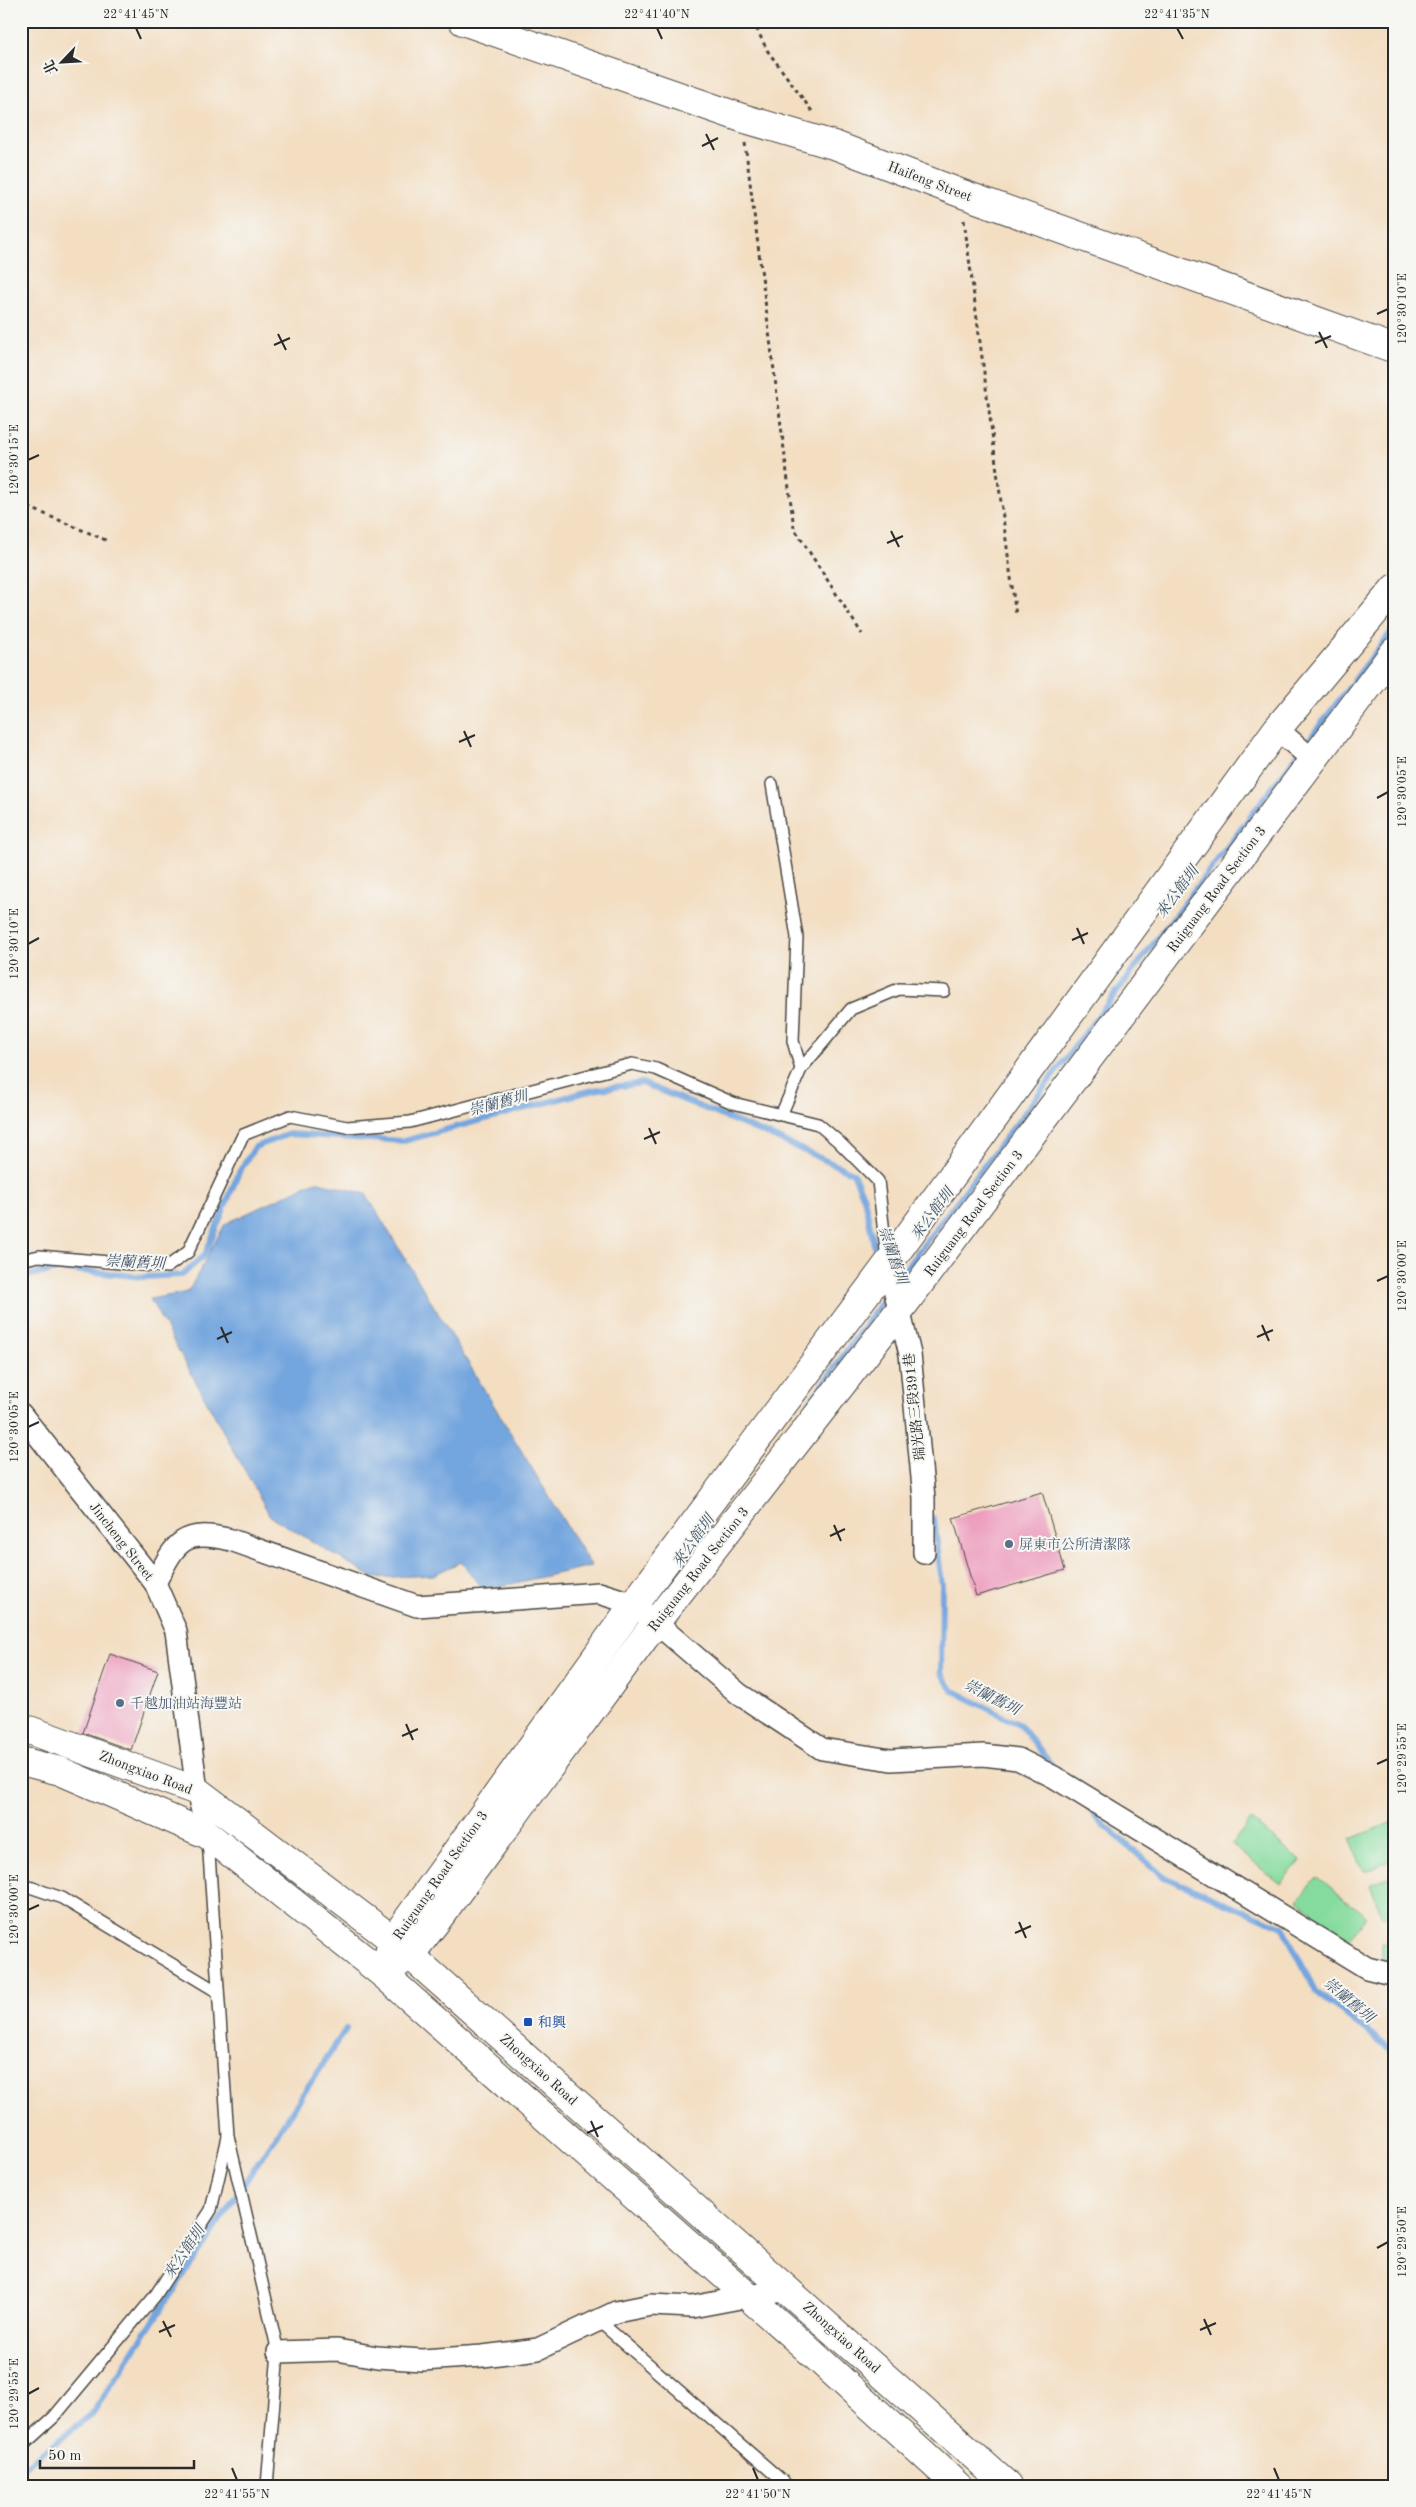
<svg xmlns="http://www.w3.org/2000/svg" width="1416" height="2507" font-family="'Old Standard TT','Noto Serif TC',serif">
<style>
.green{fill:#85db9e;stroke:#588364}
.water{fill:#73a5de;stroke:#4f6884}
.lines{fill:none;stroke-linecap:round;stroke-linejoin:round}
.stream{stroke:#73a5de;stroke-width:6}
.building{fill:#ed9bbd}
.service-casing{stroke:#494642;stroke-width:14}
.minor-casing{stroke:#494642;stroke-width:24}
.tertiary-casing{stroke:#494642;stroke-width:30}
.primary-casing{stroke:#494642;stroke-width:30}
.path{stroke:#494642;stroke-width:3;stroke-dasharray:4 4;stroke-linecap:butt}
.service{stroke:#fff;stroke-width:11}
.minor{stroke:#fff;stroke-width:21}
.tertiary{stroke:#fff;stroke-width:28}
.primary{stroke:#fff;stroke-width:28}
.ticks{fill:none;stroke:#2b2b2b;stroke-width:2}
.service-dot{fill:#5c6f8a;stroke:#f6f6f2;stroke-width:2}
.transit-dot{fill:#1a4fb4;stroke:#f6f6f2;stroke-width:2}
.labels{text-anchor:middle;stroke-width:4;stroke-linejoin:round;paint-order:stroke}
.street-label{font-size:14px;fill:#2b2b2b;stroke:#f6f6f2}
.service-label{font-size:14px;fill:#4e5e75;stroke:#f6f6f2;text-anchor:start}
.transit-label{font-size:14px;fill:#164399;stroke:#f6f6f2;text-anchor:start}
.water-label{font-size:15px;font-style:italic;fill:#44566a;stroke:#f6f6f2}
.neatline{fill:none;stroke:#2b2b2b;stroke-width:2}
.ticks-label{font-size:12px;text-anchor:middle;fill:#2b2b2b}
</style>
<rect width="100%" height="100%" fill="#f6f6f2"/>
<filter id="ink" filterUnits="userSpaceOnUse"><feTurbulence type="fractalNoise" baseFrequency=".02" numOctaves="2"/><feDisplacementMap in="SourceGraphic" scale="10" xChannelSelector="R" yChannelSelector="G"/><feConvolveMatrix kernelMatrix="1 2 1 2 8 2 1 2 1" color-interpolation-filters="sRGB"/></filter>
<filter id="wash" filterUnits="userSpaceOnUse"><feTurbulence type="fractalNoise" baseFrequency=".0096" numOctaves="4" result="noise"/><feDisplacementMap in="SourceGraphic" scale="20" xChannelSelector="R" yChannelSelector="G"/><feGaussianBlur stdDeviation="1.12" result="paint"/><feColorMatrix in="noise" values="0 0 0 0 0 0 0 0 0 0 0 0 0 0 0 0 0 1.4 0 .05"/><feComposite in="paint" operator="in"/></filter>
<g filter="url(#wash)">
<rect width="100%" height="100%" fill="#f3dec2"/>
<!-- green -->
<g class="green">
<path d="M1251 1820 1300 1861 1280 1884 1231 1844Z"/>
<path d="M1395 1821V1859L1364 1872 1350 1839Z"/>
<path d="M1395 1875V1913L1383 1917 1370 1885Z"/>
<path d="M1318 1877 1367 1917 1347 1941 1298 1900Z"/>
<rect x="1382" y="1943" width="13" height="41"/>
</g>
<!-- water -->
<path class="water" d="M315 1181 366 1194 591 1566 484 1590 461 1562 433 1575 373 1578 270 1516 150 1299 188 1292 225 1224Z"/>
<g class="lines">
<!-- stream -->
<g class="stream">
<path d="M21 1277 61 1269 144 1277 182 1275 205 1255 239 1172 255 1147 289 1134 404 1141 593 1090 642 1083 776 1138 853 1173 864 1198 874 1244 880 1261"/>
<path d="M897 1280 1395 627"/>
<path d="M809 1404 890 1290"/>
<path d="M934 1519 942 1585 941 1672 952 1690 1020 1725 1055 1769"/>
<path d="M1089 1809 1103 1824 1164 1877 1283 1927 1315 1991 1395 2053"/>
<path d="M21 2469 92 2414 346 2029"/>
</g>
</g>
<g id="blocks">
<!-- building -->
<g class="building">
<path d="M1042 1492 1065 1570 976 1596 953 1518Z"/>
<path d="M110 1654 158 1671 131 1750 83 1733Z"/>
</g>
</g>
</g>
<g filter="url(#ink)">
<use href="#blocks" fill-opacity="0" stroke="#494642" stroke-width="1"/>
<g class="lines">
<defs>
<g id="service">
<path d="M772 784 797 937 793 1041 801 1069"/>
<path d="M781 1115 801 1069 851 1009 899 989 944 991"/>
<path d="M21 1260 39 1256 167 1267 188 1252 243 1135 290 1116 347 1127 410 1122 632 1064 656 1069 733 1103 818 1124 838 1141 878 1181 887 1259"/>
<path d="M208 1839 228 2136 278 2352 267 2486"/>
<path d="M21 1884 62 1898 218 1992"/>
<path d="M599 2321 788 2486"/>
<path d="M21 2447 54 2417 155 2296 211 2210 228 2137"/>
</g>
<g id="minor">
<path d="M1277 729 1313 760"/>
<path d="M888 1264 910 1354 924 1498V1553"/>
<path d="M21 1414 155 1583 176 1631 197 1791 208 1835"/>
<path d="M155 1583C176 1542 182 1528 231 1540L417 1606 599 1593 634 1604 739 1694 822 1749 891 1760 983 1755 1018 1759 1054 1777 1367 1968 1395 1975"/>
<path d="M278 2352 337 2350 377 2357 422 2360 483 2356 538 2349 616 2312 651 2305 692 2307 787 2289"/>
</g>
<g id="tertiary">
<path d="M390 1969 410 1955 435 1923 656 1622 899 1311 1395 651"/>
<path d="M383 1974 393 1940 634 1604 888 1264 1277 729 1395 588"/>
</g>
<g id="primary">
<path d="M463 21 742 118 837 146 960 193 1395 349"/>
<path d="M21 1727 197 1791 393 1940 1008 2486"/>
<path d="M21 1761 60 1771 208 1835 383 1974 802 2344 958 2486"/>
</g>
</defs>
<!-- service casing -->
<use href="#service" class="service-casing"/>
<!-- minor casing -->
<use href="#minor" class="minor-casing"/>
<!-- tertiary casing -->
<use href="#tertiary" class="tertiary-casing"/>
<!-- primary casing -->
<use href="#primary" class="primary-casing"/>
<!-- path -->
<g class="path">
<path d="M753 21 767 50 814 114"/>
<path d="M745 143 794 528 862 634"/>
<path d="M964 220 1016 616"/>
<path d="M21 504 108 541"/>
</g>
<!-- service -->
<use href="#service" class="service"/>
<!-- minor -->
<use href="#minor" class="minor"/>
<!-- tertiary -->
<use href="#tertiary" class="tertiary"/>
<!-- primary -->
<use href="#primary" class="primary"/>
</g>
</g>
<!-- ticks -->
<path class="ticks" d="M136 28 141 39M657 28 662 39M1177 28 1183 39M706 134 714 150M702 146 718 138M1377 314 1388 309M1319 332 1327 348M278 334 286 350M1315 343 1331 336M274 345 290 338M28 460 39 455M891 531 899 547M887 543 903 536M464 731 471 747M459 742 475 735M1377 798 1388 792M1077 928 1084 944M1072 940 1088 933M28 944 39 938M649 1128 656 1144M644 1139 660 1132M1377 1281 1388 1276M1262 1325 1269 1341M221 1327 228 1343M1257 1337 1273 1330M217 1339 232 1332M28 1427 39 1422M834 1525 841 1541M830 1536 845 1529M406 1724 413 1740M402 1736 418 1729M1377 1764 1388 1759M28 1910 39 1905M1019 1922 1026 1938M1015 1933 1031 1926M591 2121 598 2137M587 2133 603 2126M1377 2248 1388 2242M1204 2319 1211 2335M163 2321 171 2337M1200 2330 1216 2323M159 2332 175 2325M28 2394 39 2388M232 2468 237 2480M753 2468 758 2480M1274 2468 1279 2480"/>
<!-- markers -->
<g class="service-dot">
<circle cx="1009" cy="1544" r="5"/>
<circle cx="120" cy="1703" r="5"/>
</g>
<rect class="transit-dot" x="523" y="2017" width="10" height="10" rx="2.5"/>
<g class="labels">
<!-- street labels -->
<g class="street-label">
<text transform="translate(930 181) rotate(21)" y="5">Haifeng Street</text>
<text transform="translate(1216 889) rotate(-53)" y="5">Ruiguang Road Section 3</text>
<text transform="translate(973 1213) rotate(-53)" y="5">Ruiguang Road Section 3</text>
<text transform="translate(914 1407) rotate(-96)" y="5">瑞光路三段391巷</text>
<text transform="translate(122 1541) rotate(52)" y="5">Jincheng Street</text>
<text transform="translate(698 1569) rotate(-52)" y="5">Ruiguang Road Section 3</text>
<text transform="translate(146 1772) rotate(21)" y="5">Zhongxiao Road</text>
<text transform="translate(440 1875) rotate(-55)" y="5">Ruiguang Road Section 3</text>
<text transform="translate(539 2069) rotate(42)" y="5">Zhongxiao Road</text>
<text transform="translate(842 2337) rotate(42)" y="5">Zhongxiao Road</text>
</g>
<!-- service labels -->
<g class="service-label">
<text x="1019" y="1549">屏東市公所清潔隊</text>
<text x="130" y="1708">千越加油站海豐站</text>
</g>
<!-- transit labels -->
<g class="transit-label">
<text x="538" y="2027">和興</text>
</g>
<!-- water labels -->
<g class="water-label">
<text transform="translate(1177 892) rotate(-53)" y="5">來公館圳</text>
<text transform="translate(498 1103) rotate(-15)" y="5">崇蘭舊圳</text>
<text transform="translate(932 1214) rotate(-53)" y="5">來公館圳</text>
<text transform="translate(893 1255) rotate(71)" y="5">崇蘭舊圳</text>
<text transform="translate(135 1262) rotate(3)" y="5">崇蘭舊圳</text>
<text transform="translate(693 1541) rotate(-54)" y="5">來公館圳</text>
<text transform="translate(992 1697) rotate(27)" y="5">崇蘭舊圳</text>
<text transform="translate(1349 2000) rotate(40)" y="5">崇蘭舊圳</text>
<text transform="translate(184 2252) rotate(-56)" y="5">來公館圳</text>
</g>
</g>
<!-- margin -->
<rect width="1416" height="2507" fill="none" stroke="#f6f6f2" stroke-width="55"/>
<!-- north arrow -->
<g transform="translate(62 62) rotate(245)" stroke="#f6f6f2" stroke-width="4" paint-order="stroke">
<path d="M0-4L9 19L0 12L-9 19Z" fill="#2b2b2b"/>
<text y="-8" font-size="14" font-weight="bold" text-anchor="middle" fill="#2b2b2b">北</text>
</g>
<!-- scale -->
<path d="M40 2460v8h154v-8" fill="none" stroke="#2b2b2b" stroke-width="2.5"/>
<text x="48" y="2460" font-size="15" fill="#2b2b2b" stroke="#f6f6f2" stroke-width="4" paint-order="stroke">50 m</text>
<rect x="28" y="28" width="1360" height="2452" class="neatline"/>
<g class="ticks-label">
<text x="136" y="18">22°41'45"N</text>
<text x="657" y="18">22°41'40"N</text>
<text x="1177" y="18">22°41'35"N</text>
<text transform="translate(1402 309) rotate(-90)" y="4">120°30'10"E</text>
<text transform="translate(14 460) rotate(-90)" y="4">120°30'15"E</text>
<text transform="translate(1402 792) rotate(-90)" y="4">120°30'05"E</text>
<text transform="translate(14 944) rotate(-90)" y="4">120°30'10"E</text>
<text transform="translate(1402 1276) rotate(-90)" y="4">120°30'00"E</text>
<text transform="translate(14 1427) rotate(-90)" y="4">120°30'05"E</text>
<text transform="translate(1402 1759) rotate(-90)" y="4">120°29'55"E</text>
<text transform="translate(14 1910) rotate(-90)" y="4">120°30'00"E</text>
<text transform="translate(1402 2242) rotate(-90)" y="4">120°29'50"E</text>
<text transform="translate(14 2394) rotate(-90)" y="4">120°29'55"E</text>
<text x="237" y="2498">22°41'55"N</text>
<text x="758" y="2498">22°41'50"N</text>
<text x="1279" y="2498">22°41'45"N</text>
</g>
</svg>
